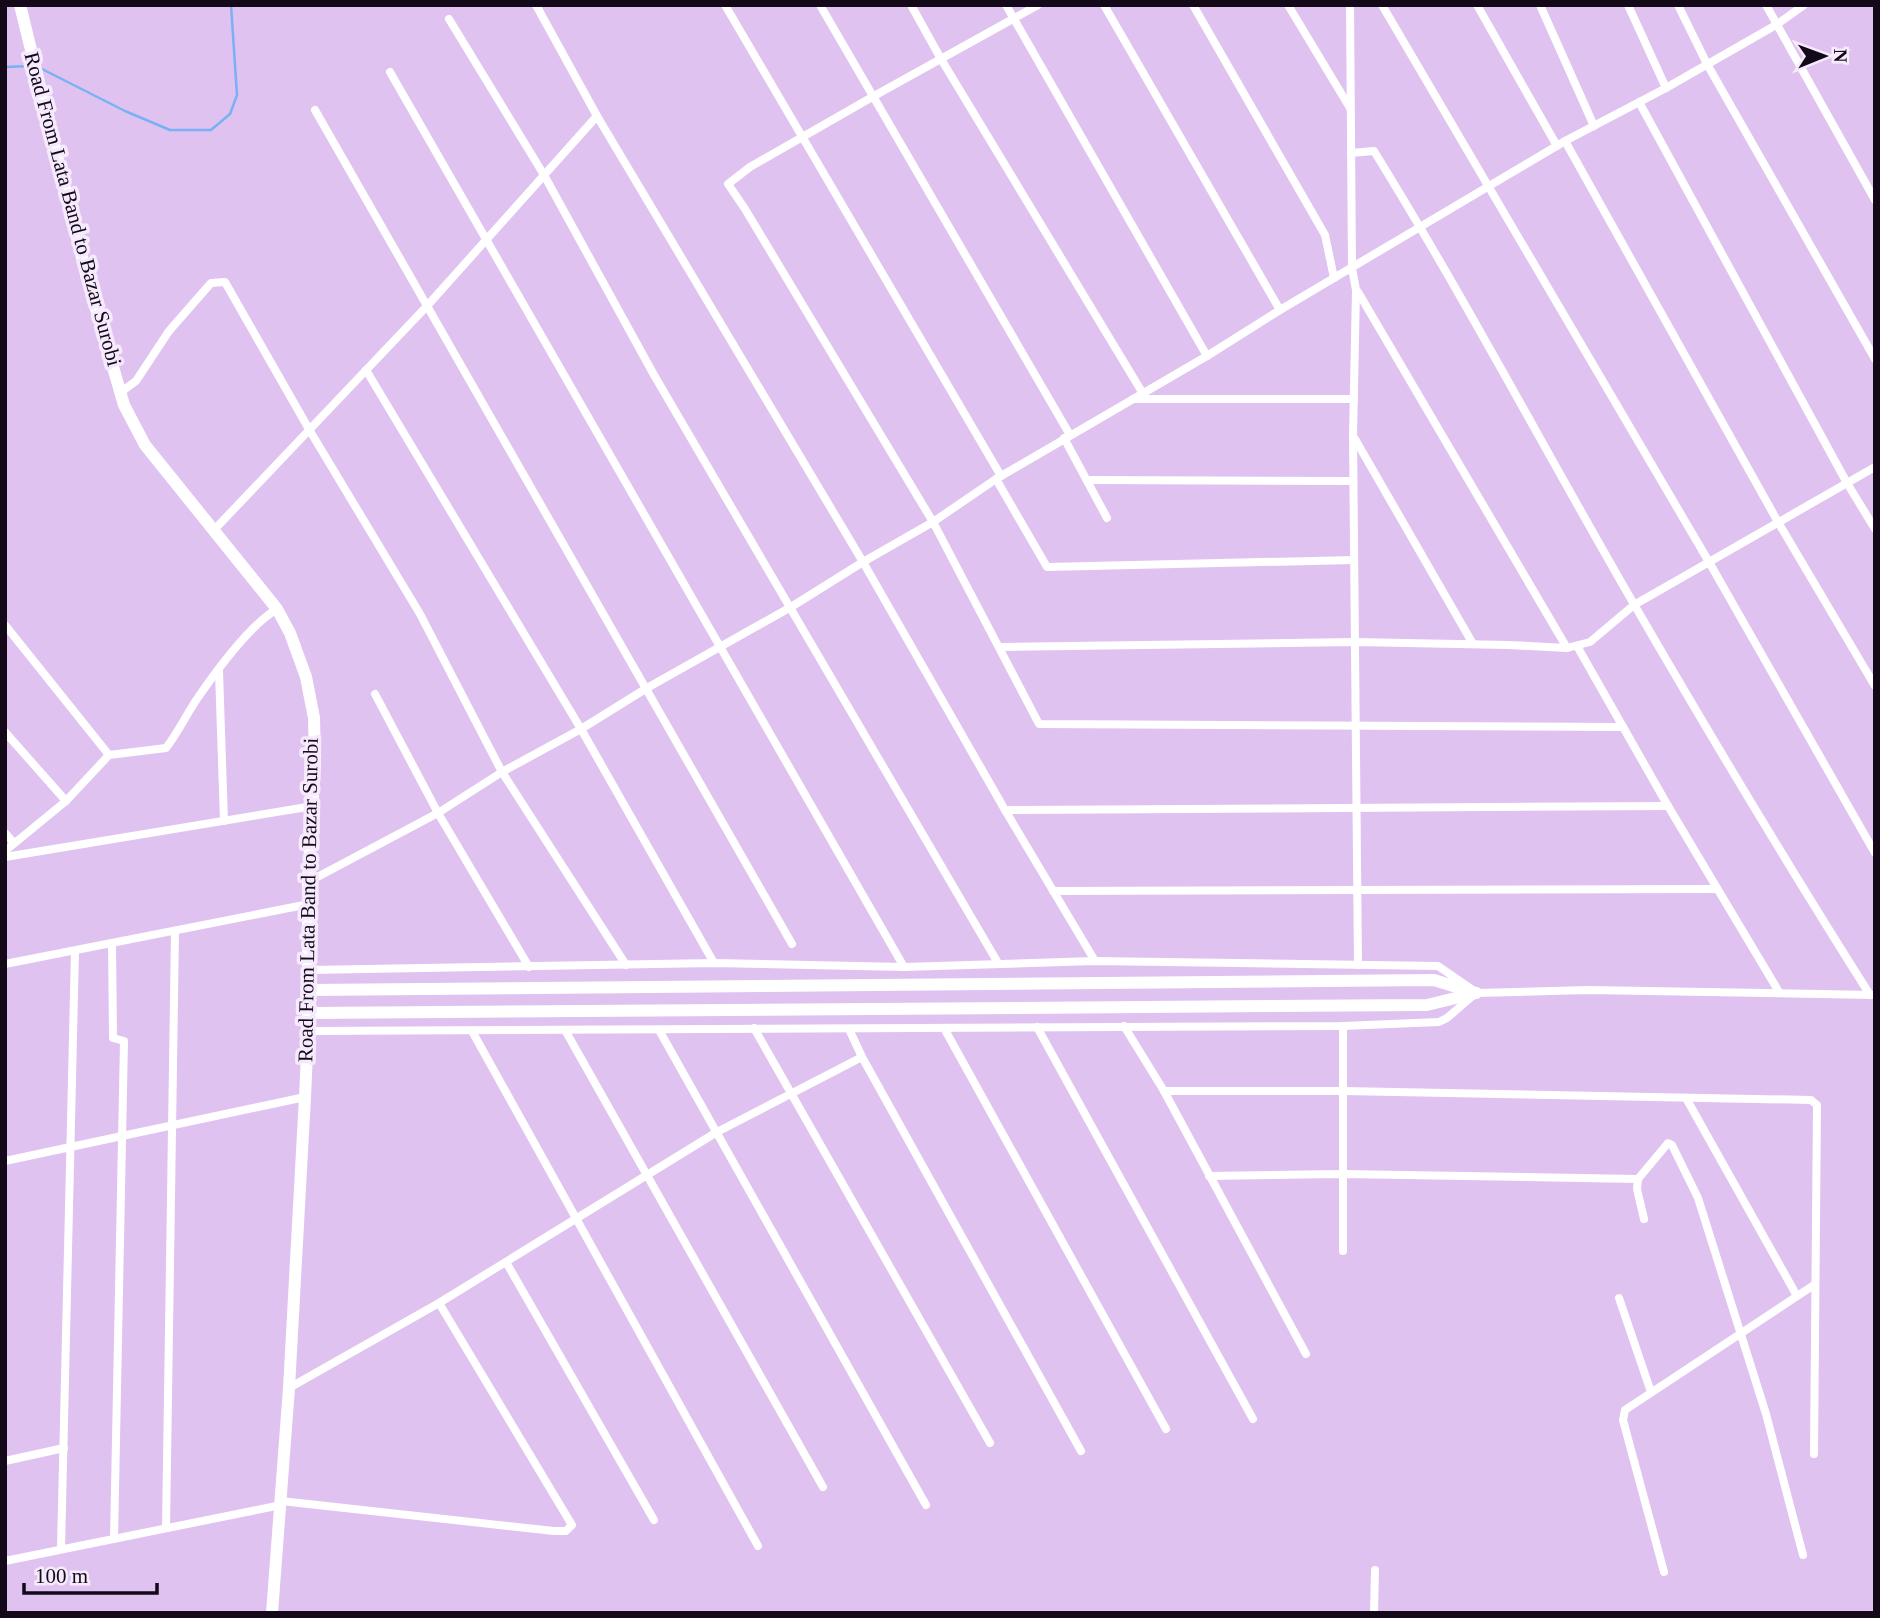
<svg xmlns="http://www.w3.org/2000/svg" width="1880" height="1618" font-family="Georgia,serif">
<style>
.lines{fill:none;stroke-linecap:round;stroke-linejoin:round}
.stream{stroke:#79b1f5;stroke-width:2.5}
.street{stroke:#fff;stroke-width:8}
.secondary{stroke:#fff;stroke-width:12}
.labels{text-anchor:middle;stroke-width:7;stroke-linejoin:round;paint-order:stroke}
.street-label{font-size:21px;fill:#130919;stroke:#f6eafd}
</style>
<rect width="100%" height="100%" fill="#dfc2f0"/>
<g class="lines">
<!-- stream -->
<g class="stream">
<path d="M5 67 30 66"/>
<path d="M40 68 125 111 170 130H211L230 114 237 95 231 5"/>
</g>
<!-- street -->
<g class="street">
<path d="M536 5 597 116 863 562 1005 810 1095 961"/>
<path d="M725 5 1001 476"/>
<path d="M820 5 1070 435"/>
<path d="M911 5 941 59 1142 392"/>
<path d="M1006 5 1207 356"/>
<path d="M1038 5 874 96 750 167 728 184 745 209 933 522 1039 724 1623 727"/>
<path d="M1104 5 1280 310"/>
<path d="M1193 5 1325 235 1334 278"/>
<path d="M1288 5 1350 108"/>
<path d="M1350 5 1352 268 1356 290 1353 436 1358 965"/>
<path d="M1382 5 1709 562 1875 853"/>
<path d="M1477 5 1557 146"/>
<path d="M1540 5 1594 126"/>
<path d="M1628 5 1666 88"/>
<path d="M1678 5 1707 64 1875 359"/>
<path d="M1766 5 1875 200"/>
<path d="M449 19 544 175 654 375 998 963"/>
<path d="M390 72 904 967"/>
<path d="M1639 102 1847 483 1875 529"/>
<path d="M315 110 792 944"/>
<path d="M1565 141 1778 522 1875 686"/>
<path d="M1351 153 1374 151C1466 300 1547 454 1635 606 1711 737 1789 867 1870 995"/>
<path d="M1358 292 1567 648"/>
<path d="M366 370 581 729 714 963"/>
<path d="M121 392 136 381 169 331 211 283 225 282 310 431 420 614 502 772 626 965"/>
<path d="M1133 399H1354"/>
<path d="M1064 438 1107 518"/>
<path d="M1355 439 1473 644"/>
<path d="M996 479 1047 567 1354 560"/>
<path d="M1088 480 1353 481"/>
<path d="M214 530 427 306 597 116"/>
<path d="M5 625 109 755"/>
<path d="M1577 646 1668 806 1779 992"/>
<path d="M1001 647 1355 642 1509 645 1567 648 1590 642 1634 605 1875 467"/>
<path d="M219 671 224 821"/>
<path d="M375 694 438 813 529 967"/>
<path d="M5 732 66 801"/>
<path d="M1005 810 1668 806"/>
<path d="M5 833 14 843"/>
<path d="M5 851 66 801 109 755 166 748C179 731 187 713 199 696 217 670 250 625 277 609"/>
<path d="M5 857 313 806"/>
<path d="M308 882 438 813 502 772 581 729 647 688 791 607 863 562 933 522 996 479 1207 356 1280 310 1565 141 1666 88 1776 25 1804 5"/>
<path d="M1053 891 1717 889"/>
<path d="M112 943 113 1038 124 1041 114 1539"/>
<path d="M5 964 309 904"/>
<path d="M308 970 714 963 904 967 1095 961 1438 966 1470 988"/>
<path d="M1124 1026 1164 1091 1306 1354"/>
<path d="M1037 1027 1253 1419"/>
<path d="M754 1028 990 1443"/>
<path d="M944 1028 1166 1429"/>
<path d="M849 1029 862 1057 1081 1451"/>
<path d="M565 1030 823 1487"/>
<path d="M659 1030 926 1505"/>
<path d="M308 1031 1343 1026 1439 1022 1447 1018 1476 993 1589 990 1875 995"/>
<path d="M472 1031 758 1546"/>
<path d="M1164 1091H1343L1811 1100 1817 1105 1814 1454"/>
<path d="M1686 1098 1797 1296"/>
<path d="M5 1161 305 1097"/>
<path d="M1209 1176 1342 1174 1638 1179"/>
<path d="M1644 1219 1637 1189 1638 1179 1668 1143 1672 1145 1698 1198 1766 1414 1803 1555"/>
<path d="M1343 1251V1026"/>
<path d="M506 1262 654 1520"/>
<path d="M1619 1298 1651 1392"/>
<path d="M289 1388 439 1303 717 1132 862 1057"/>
<path d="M5 1461 64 1448"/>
<path d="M281 1501 554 1531H566L572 1525 439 1303"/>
<path d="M166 1528 175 931"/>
<path d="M61 1549 75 951"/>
<path d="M5 1561 281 1505"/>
<path d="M1664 1572 1627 1435 1623 1420 1625 1410 1814 1285"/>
<path d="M1374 1613 1375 1570"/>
</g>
<!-- secondary -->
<g class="secondary">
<path d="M20 5 86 274 124 405 145 445 277 609 290 633 306 677 314 718 315 759 308 882V1031L305 1097 289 1388 272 1613"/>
<path d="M308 990 1434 980 1476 993"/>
<path d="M308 1013 1427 1005 1476 993"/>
</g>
</g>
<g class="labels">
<!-- street labels -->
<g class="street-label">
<text transform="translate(73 209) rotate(75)" y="7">Road From Lata Band to Bazar Surobi</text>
<text transform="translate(308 900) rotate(-89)" y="7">Road From Lata Band to Bazar Surobi</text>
</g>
</g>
<!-- border -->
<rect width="1880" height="1618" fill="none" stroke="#130919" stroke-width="14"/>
<!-- north arrow -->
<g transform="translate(1824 56) rotate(89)" stroke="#f6eafd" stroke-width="5" paint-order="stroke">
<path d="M0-5L12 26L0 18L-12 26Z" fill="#130919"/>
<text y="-10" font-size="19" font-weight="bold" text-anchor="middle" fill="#130919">N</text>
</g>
<!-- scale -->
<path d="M24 1583v10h133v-10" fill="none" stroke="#130919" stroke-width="3.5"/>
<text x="35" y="1583" font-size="21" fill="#130919" stroke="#f6eafd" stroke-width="5" paint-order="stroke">100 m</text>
</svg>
